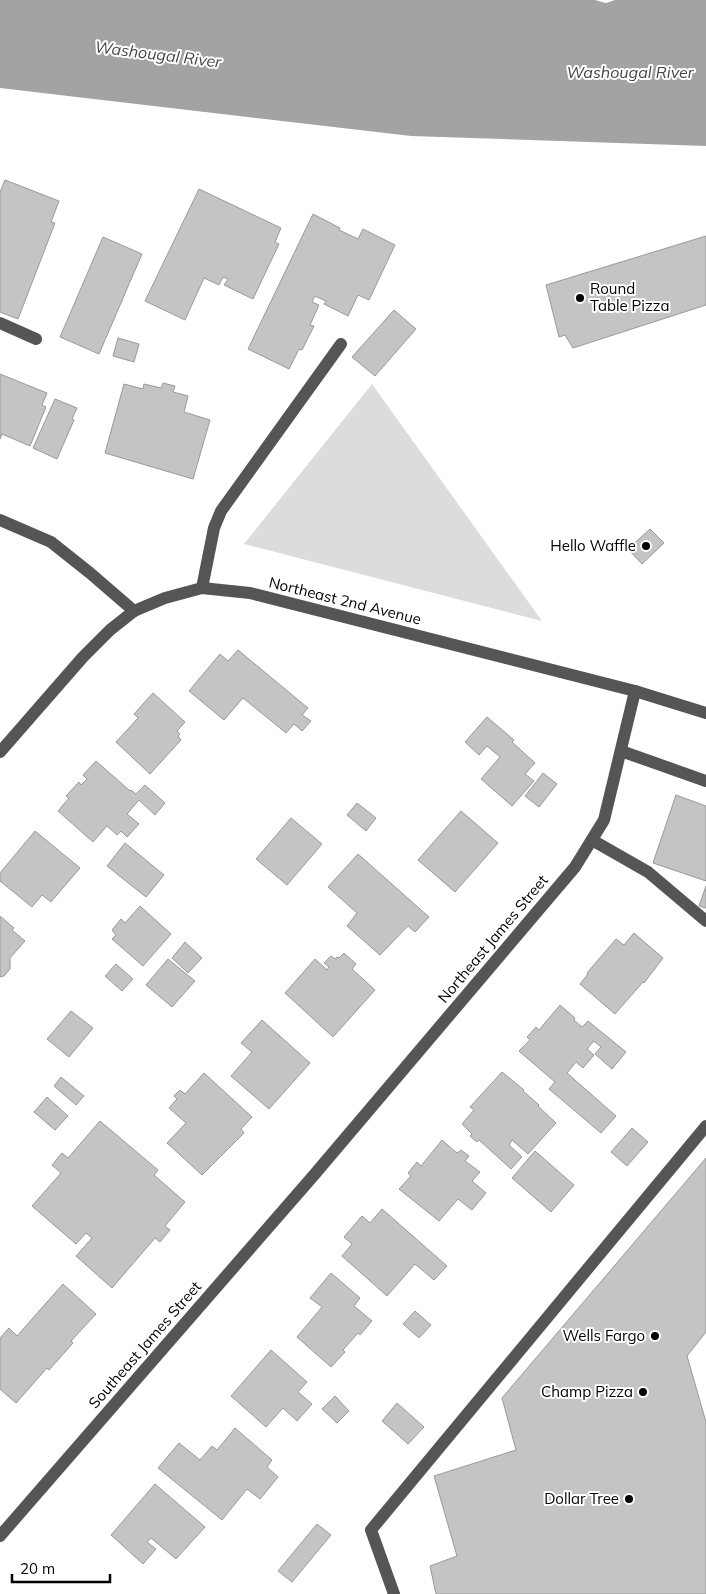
<svg xmlns="http://www.w3.org/2000/svg" width="706" height="1594" font-family="Mulish,sans-serif">
<style>
.green{fill:#dcdcdc}
.water{fill:#a3a3a3}
.building{fill:#c4c4c4;stroke:#999}
.lines{fill:none;stroke-linecap:round;stroke-linejoin:round}
.minor{stroke:#555;stroke-width:12}
.poi-dot{fill:#000;stroke:#fff;stroke-width:2}
.labels{text-anchor:middle;stroke-width:4;stroke-linejoin:round;paint-order:stroke}
.poi-label{font-size:15px;fill:#000;stroke:#fff;text-anchor:end}
.street-label{font-size:15px;fill:#000;stroke:#fff}
.water-label{font-size:16px;font-style:italic;fill:#444;stroke:#fff}
</style>
<rect width="100%" height="100%" fill="#fff"/>
<!-- green -->
<path class="green" d="M372 384 542 621 244 544Z"/>
<!-- water -->
<path class="water" d="M0 0H595L606 3 615 0H706V146L411 136 0 88Z"/>
<!-- building -->
<g class="building">
<path d="M5 180 59 201 51 222 55 223 18 319 0 312V192Z"/>
<path d="M199 189 281 228 275 242 279 244 253 299 224 285 228 279 223 277 219 285 204 278 185 320 145 301Z"/>
<path d="M313 214 340 228 339 230 358 239 363 229 395 245 369 300 358 295 348 316 324 304 326 301 315 296 312 302 319 305 310 325 314 326 302 350 299 349 289 369 248 349Z"/>
<path d="M706 236V305L573 348 565 335 559 337 546 285Z"/>
<path d="M103 237 142 254 99 354 60 337Z"/>
<path d="M394 310 416 329 375 376 352 357Z"/>
<path d="M118 338 139 344 134 362 113 356Z"/>
<path d="M0 374 47 393 42 405 46 407 30 446 2 434 0 439Z"/>
<path d="M163 383 175 386 173 392 188 396 184 412 210 420 193 479 105 453 124 384 143 389 144 384 161 388Z"/>
<path d="M55 399 77 408 72 419 74 420 57 459 33 448Z"/>
<path d="M650 529 664 543 642 564 628 549Z"/>
<path d="M238 650 308 708 302 715 311 721 302 731 294 724 286 733 243 698 224 720 189 691 220 654 228 661Z"/>
<path d="M153 693 185 722 177 731 180 734 178 736 181 740 150 774 116 742 138 718 134 714Z"/>
<path d="M487 717 514 740 512 742 535 763 525 774 534 781 512 806 481 779 500 757 487 746 479 755 465 742Z"/>
<path d="M96 761 130 791 131 790 136 794 145 785 165 803 155 815 139 800 127 814 139 824 127 837 121 831 117 835 107 826 93 842 58 811 69 798 66 796 79 782 81 785 87 779 83 775Z"/>
<path d="M543 773 557 784 539 807 525 796Z"/>
<path d="M676 795 706 806V881L653 863Z"/>
<path d="M357 803 376 818 366 831 347 815Z"/>
<path d="M461 811 498 843 455 892 418 860Z"/>
<path d="M291 818 322 844 287 885 256 859Z"/>
<path d="M35 831 80 868 51 902 42 895 32 907 0 881V873Z"/>
<path d="M125 843 164 875 146 897 107 866Z"/>
<path d="M358 854 429 917 415 932 408 926 380 955 347 926 357 913 328 887Z"/>
<path d="M706 886V908L699 906Z"/>
<path d="M140 906 171 934 143 966 112 939 116 935 112 930 121 919 125 923Z"/>
<path d="M0 916 14 928 12 930 25 941 10 958V969L4 976 0 977Z"/>
<path d="M634 933 663 958 644 983 643 982 615 1014 580 984 588 974 587 973 616 939 624 945Z"/>
<path d="M185 942 202 958 188 973 172 958Z"/>
<path d="M344 953 356 964 352 969 375 990 333 1037 285 993 315 959 327 970 329 967 324 963 331 956 335 959 337 957 339 958Z"/>
<path d="M168 959 195 981 172 1007 146 985Z"/>
<path d="M116 964 133 979 122 991 105 976Z"/>
<path d="M560 1005 575 1018 574 1020 582 1027 588 1021 626 1052 612 1069 595 1054 601 1047 594 1041 587 1049 594 1055 583 1068 576 1062 567 1073 616 1116 601 1133 549 1089 555 1082 519 1051 530 1040 527 1037 536 1027 539 1030Z"/>
<path d="M71 1011 93 1028 69 1057 47 1039Z"/>
<path d="M262 1020 310 1063 269 1109 231 1076 252 1052 241 1043Z"/>
<path d="M502 1072 524 1090 523 1091 539 1105 538 1106 556 1123 528 1154 512 1140 509 1145 522 1157 511 1169 479 1140 477 1142 470 1136 472 1134 462 1124 474 1110 470 1107Z"/>
<path d="M204 1073 252 1117 241 1129 244 1133 202 1175 167 1143 186 1123 169 1108 177 1099 174 1096 180 1090 185 1094Z"/>
<path d="M61 1077 84 1096 76 1105 54 1086Z"/>
<path d="M47 1097 68 1116 55 1130 34 1112Z"/>
<path d="M100 1121 158 1170 154 1175 185 1202 165 1226 170 1230 160 1242 155 1238 112 1288 76 1256 92 1238 86 1233 76 1244 32 1206 61 1173 52 1165 62 1153 68 1158Z"/>
<path d="M632 1128 648 1142 627 1166 611 1152Z"/>
<path d="M442 1140 457 1153 461 1150 469 1156 465 1161 480 1172 472 1181 486 1193 472 1210 458 1199 439 1221 399 1189 411 1176 408 1173 417 1162 421 1166Z"/>
<path d="M535 1151 574 1185 551 1212 512 1178Z"/>
<path d="M706 1158V1332L687 1356 706 1422V1594H436L430 1566 457 1556 434 1476 516 1450 502 1398Z"/>
<path d="M382 1209 447 1266 434 1280 415 1264 387 1296 342 1256 352 1244 344 1237 362 1216 370 1223Z"/>
<path d="M331 1273 360 1298 354 1306 372 1321 360 1335 358 1333 343 1350 345 1352 331 1367 297 1337 322 1307 310 1298Z"/>
<path d="M63 1284 96 1314 71 1341 73 1343 49 1370 47 1368 16 1403 0 1389V1338L9 1328 17 1336Z"/>
<path d="M415 1311 431 1325 419 1338 403 1324Z"/>
<path d="M271 1350 307 1382 298 1392 312 1404 297 1421 283 1408 266 1427 231 1396Z"/>
<path d="M335 1396 349 1411 337 1423 322 1409Z"/>
<path d="M397 1403 424 1427 408 1444 382 1421Z"/>
<path d="M235 1428 272 1460 267 1467 278 1477 260 1499 247 1489 222 1520 158 1468 179 1443 200 1460 212 1446 217 1450Z"/>
<path d="M155 1484 205 1527 176 1559 151 1538 147 1542 156 1549 143 1564 111 1535Z"/>
<path d="M317 1524 331 1535 292 1582 278 1571Z"/>
</g>
<g class="lines">
<!-- minor -->
<g class="minor">
<path d="M0 323 36 339"/>
<path d="M0 520 51 542 90 573 134 611"/>
<path d="M202 588 214 528 221 511 341 344"/>
<path d="M621 751 706 781"/>
<path d="M0 752 83 657 110 630 134 611 165 598 202 588 250 593 635 691 706 713"/>
<path d="M592 840 648 872 706 921"/>
<path d="M0 1536 314 1175 575 867 604 820 635 691"/>
<path d="M394 1594 371 1530 706 1126"/>
</g>
</g>
<!-- markers -->
<g class="poi-dot">
<circle cx="580" cy="298" r="5"/>
<circle cx="646" cy="546" r="5"/>
<circle cx="655" cy="1336" r="5"/>
<circle cx="643" cy="1392" r="5"/>
<circle cx="629" cy="1499" r="5"/>
</g>
<g class="labels">
<!-- poi labels -->
<g class="poi-label">
<text x="590" y="294" text-anchor="start">Round<tspan x="590" dy="17">Table Pizza</tspan></text>
<text x="636" y="551">Hello Waffle</text>
<text x="645" y="1341">Wells Fargo</text>
<text x="633" y="1397">Champ Pizza</text>
<text x="619" y="1504">Dollar Tree</text>
</g>
<!-- street labels -->
<g class="street-label">
<text transform="translate(345 601) rotate(14)" y="5">Northeast 2nd Avenue</text>
<text transform="translate(493 939) rotate(-50)" y="5">Northeast James Street</text>
<text transform="translate(145 1345) rotate(-49)" y="5">Southeast James Street</text>
</g>
<!-- water labels -->
<g class="water-label">
<text transform="translate(158 54) rotate(7)" y="6">Washougal River</text>
<text x="630" y="78">Washougal River</text>
</g>
</g>
<!-- scale -->
<path d="M12 1574v8h98v-8" fill="none" stroke="#000000" stroke-width="2.5"/>
<text x="20" y="1574" font-size="15" fill="#000000" stroke="#ffffff" stroke-width="4" paint-order="stroke">20 m</text>
</svg>
